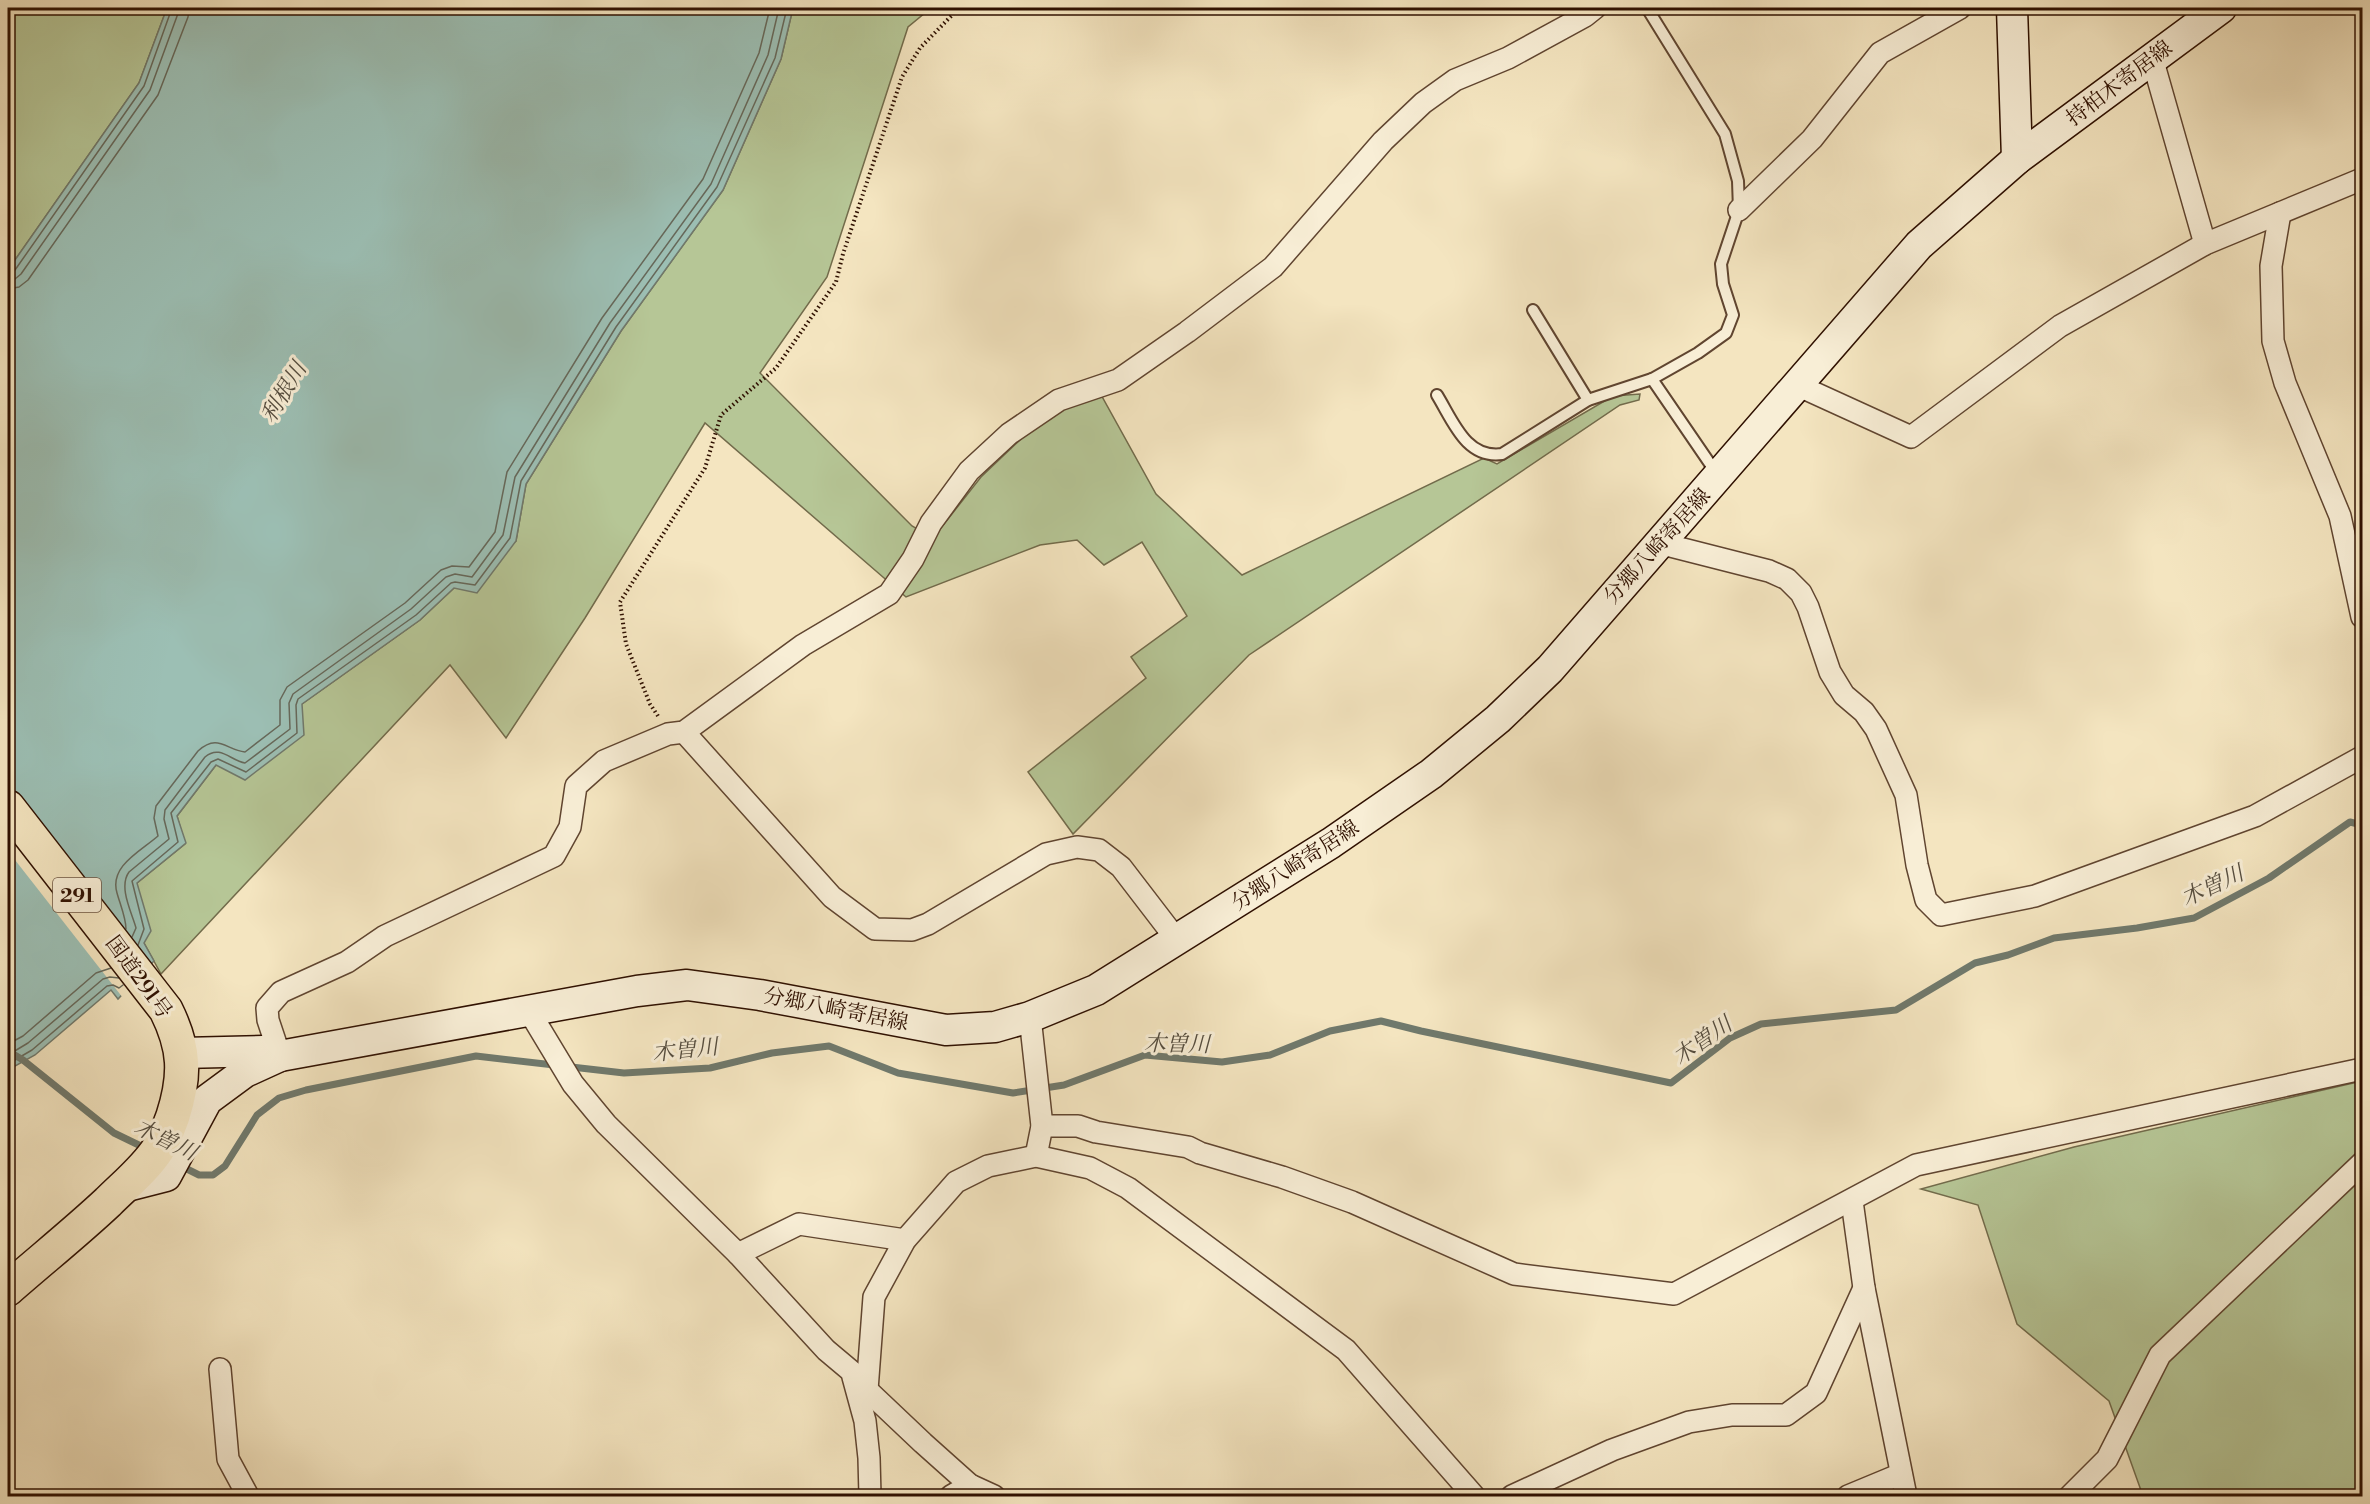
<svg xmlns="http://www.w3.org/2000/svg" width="2370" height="1504" font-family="'Libre Bodoni','Noto Serif JP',serif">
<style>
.green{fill:#b6c696;stroke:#726b4b;stroke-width:1.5}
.water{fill:#9cbfb4;stroke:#70796c;stroke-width:1.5}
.pier{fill:#f4e5c0}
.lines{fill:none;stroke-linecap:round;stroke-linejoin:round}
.shore{stroke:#66685a;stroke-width:1.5}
.stream{stroke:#70796c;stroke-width:7}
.service-casing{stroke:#604530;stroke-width:14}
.minor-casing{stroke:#604530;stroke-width:24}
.secondary-casing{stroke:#2f1000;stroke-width:33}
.trunk-casing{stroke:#2f1000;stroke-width:36}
.path{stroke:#2f1000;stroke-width:4;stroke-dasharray:1.5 3;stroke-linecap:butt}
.service{stroke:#f8eed6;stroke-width:10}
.minor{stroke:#f8eed6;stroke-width:21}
.secondary{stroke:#f8eed6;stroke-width:30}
.trunk{stroke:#f4e5c0;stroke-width:33}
.labels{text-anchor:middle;stroke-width:6;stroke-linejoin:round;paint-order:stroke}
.shield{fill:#f8eed6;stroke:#6b5340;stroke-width:1.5}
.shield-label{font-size:20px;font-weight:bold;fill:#2f1000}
.street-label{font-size:21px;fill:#2f1000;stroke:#f8eed6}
.water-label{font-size:22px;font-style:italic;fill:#554d3f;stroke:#f8eed6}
</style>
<rect width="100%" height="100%" fill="#f4e5c0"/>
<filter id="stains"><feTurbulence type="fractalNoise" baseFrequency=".00333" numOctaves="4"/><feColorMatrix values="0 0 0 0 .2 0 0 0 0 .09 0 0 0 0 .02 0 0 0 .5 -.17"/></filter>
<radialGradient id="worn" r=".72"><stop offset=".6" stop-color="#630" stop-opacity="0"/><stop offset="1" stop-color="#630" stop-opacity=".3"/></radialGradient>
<!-- green -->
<g class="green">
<path d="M8 8H167L139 83 8 270Z"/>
<path d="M793 8H931L908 27 827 277 760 373 912 526 933 538 981 477 1047 414 1100 393 1156 494 1242 575 1484 458 1497 464 1613 396 1640 394 1639 400 1620 405 1249 655 1073 834 1028 772 1146 678 1131 657 1187 616 1142 542 1104 565 1077 540 1040 545 906 597 705 423 585 618 506 738 450 665 161 974 144 943 137 883 185 844 177 816 216 765 420 620 454 588 516 541 526 484 621 331 723 190 781 59Z"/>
<path d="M2362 1081V1496H2143L2109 1401 2017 1324 1978 1205 1921 1189 2074 1147Z"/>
</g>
<!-- water -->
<path class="water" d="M167 8H793L781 59 723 190 621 331 526 484 516 541 477 593 454 588 420 620 302 704 304 735 245 780 216 765 177 816 186 843 137 883 151 931 144 943 154 961 118 999 111 990 35 1055 8 1070V270L139 83Z"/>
<!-- pier -->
<path class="pier" d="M8 783 152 967 123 998 8 851Z"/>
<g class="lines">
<!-- shore -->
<g class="shore">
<path d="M8 273 15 270 144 86 172 8"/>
<path d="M8 280 15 279 21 274 150 90 180 8"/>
<path d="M8 289 19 287 28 280 158 95 188 17 189 8"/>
<path d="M126 929C126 918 120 904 117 893 109 866 141 851 158 836L154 818 156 806 198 751C218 733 226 750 245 752L280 725V700L287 687 405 603 441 570 452 566 469 567 495 532 507 472 602 318 703 179 759 53 770 8"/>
<path d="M132 937 136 928C132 913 118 887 129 872L169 839 164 819 165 810 205 757C220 744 231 761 245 763L290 729 289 703 293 694 411 609 446 577 455 574 472 577 503 535 515 477 610 323 711 184 768 55 779 8"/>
<path d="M138 945 144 929 132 881 178 842 171 813 211 762 218 759 246 772 297 733 296 705 298 699 416 615 451 583 455 582 475 585 510 538 521 481 616 327 717 187 775 58 787 8"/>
<path d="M8 1044 23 1036 96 973 111 968"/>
<path d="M8 1055 28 1043 103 979 110 977 119 978"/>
<path d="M8 1064 32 1050 107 986 113 985 119 988 123 985"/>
</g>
<!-- stream -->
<g class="stream">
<path d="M8 1051 23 1060 114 1133 147 1149"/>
<path d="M181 1166 199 1175H213L225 1166 257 1115 279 1098 306 1090 476 1056 624 1073 710 1068 772 1053 829 1046 898 1073 1013 1093 1064 1085 1145 1055 1222 1062 1270 1055 1330 1031 1381 1021 1421 1031 1671 1083 1730 1038 1761 1024 1896 1010 1975 963 2008 955 2054 938 2137 928 2194 918 2269 878 2350 822 2362 825"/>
</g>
<defs>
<g id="service">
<path d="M1533 310 1588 400"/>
<path d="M1652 379 1717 474"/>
<path d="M1437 395C1453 421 1466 459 1502 454L1588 400 1652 379 1698 353 1726 333 1733 315 1723 284 1721 264 1739 210 1738 181 1725 134 1647 8"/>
</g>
<g id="minor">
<path d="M2152 58 2205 244"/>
<path d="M1739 210 1812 139 1880 53 1960 8"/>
<path d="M2280 213 2271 266 2273 341 2285 383 2340 516 2362 617"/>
<path d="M1797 385 1911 437 2060 326 2205 244 2362 179"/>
<path d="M1659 543 1769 571 1787 579 1801 593 1808 607 1830 672 1844 695 1864 712 1876 729 1906 795 1917 865 1926 900 1941 915 2035 896 2255 816 2362 757"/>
<path d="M684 732 832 897 875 929 912 930 928 924 1046 854 1077 847 1099 850 1121 867 1177 940"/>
<path d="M529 1011 573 1084 606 1124 738 1254 826 1350 851 1371 867 1390 923 1443 970 1485 994 1496"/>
<path d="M1030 1017 1042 1126 1036 1156"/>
<path d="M280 1056 268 1020 267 1008 281 992 347 962 385 936 554 856 570 827 576 786 604 761 668 734 684 732 803 645 889 594 913 559 931 523 969 471 1009 434 1059 400 1118 380 1187 332 1273 267 1383 141 1423 103 1455 80 1508 58 1585 16 1595 8"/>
<path d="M1042 1126H1078L1096 1132 1188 1147 1200 1153 1282 1177 1352 1202 1514 1274 1674 1294 1916 1165 2362 1069"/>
<path d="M1852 1201 1864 1288 1906 1496"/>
<path d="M738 1254 799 1224 905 1240"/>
<path d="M220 1369 228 1459 248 1496"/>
<path d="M853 1377 865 1421 869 1458 870 1496"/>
<path d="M867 1390 874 1297 905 1240 956 1182 988 1166 1036 1156 1090 1168 1128 1188 1346 1350 1474 1496"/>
<path d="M951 1496 970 1485"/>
<path d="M1512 1496 1612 1450 1689 1422 1732 1415H1786L1816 1393 1864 1288"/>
<path d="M1848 1496 1901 1474"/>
<path d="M2070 1496 2107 1459 2160 1355 2362 1163"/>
</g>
<g id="secondary">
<path d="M2012 8 2017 159"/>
<path d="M182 1053 263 1051 280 1056 637 991 687 985 760 995 946 1030 995 1027 1030 1017 1096 990 1331 843 1431 774 1498 719 1550 669 1919 245 2017 159 2221 8"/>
<path d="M123 1187 166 1176 207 1100 245 1072 280 1056"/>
</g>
<path id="trunk" d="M8 807 166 1010C185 1048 186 1075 173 1116 169 1127 165 1139 158 1149 145 1169 125 1185 108 1202 76 1232 41 1260 8 1289"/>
</defs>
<!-- service casing -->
<use href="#service" class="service-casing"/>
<!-- minor casing -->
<use href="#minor" class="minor-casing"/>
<!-- secondary casing -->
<use href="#secondary" class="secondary-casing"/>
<!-- trunk casing -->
<use href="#trunk" class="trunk-casing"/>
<!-- path -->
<path class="path" d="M658 716 650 704 626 644 620 602 705 468 721 415 776 368 836 282 843 254 902 77 920 48 959 8"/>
<!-- service -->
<use href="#service" class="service"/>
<!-- minor -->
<use href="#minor" class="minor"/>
<!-- secondary -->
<use href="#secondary" class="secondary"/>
<!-- trunk -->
<use href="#trunk" class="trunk"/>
</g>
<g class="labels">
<!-- shield labels -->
<rect class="shield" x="53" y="878" width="48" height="34" rx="4.5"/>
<g class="shield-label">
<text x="77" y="902">291</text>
</g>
<!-- street labels -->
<g class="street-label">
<text transform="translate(2119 83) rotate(-37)" y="7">持柏木寄居線</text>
<text transform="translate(1657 546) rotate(-48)" y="7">分郷八崎寄居線</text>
<text transform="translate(1295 865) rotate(-33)" y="7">分郷八崎寄居線</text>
<text transform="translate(139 977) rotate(54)" y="7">国道291号</text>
<text transform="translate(836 1009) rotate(11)" y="7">分郷八崎寄居線</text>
</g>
<!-- water labels -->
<g class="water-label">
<text transform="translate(283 392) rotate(-59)" y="8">利根川</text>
<text transform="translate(2212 885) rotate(-25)" y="8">木曽川</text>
<text transform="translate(1702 1040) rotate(-35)" y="8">木曽川</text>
<text transform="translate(1177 1043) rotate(1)" y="8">木曽川</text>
<text transform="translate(685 1049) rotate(-6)" y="8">木曽川</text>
<text transform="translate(166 1139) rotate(26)" y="8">木曽川</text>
</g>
</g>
<!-- margin -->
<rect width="2370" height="1504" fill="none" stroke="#f4e5c0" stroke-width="30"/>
<rect x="9" y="9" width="2352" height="1486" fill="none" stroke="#2f1000" stroke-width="3"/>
<rect x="15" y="15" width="2340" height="1474" fill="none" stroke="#2f1000" stroke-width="1.5"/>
<rect width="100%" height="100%" filter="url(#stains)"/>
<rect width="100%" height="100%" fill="url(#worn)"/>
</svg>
